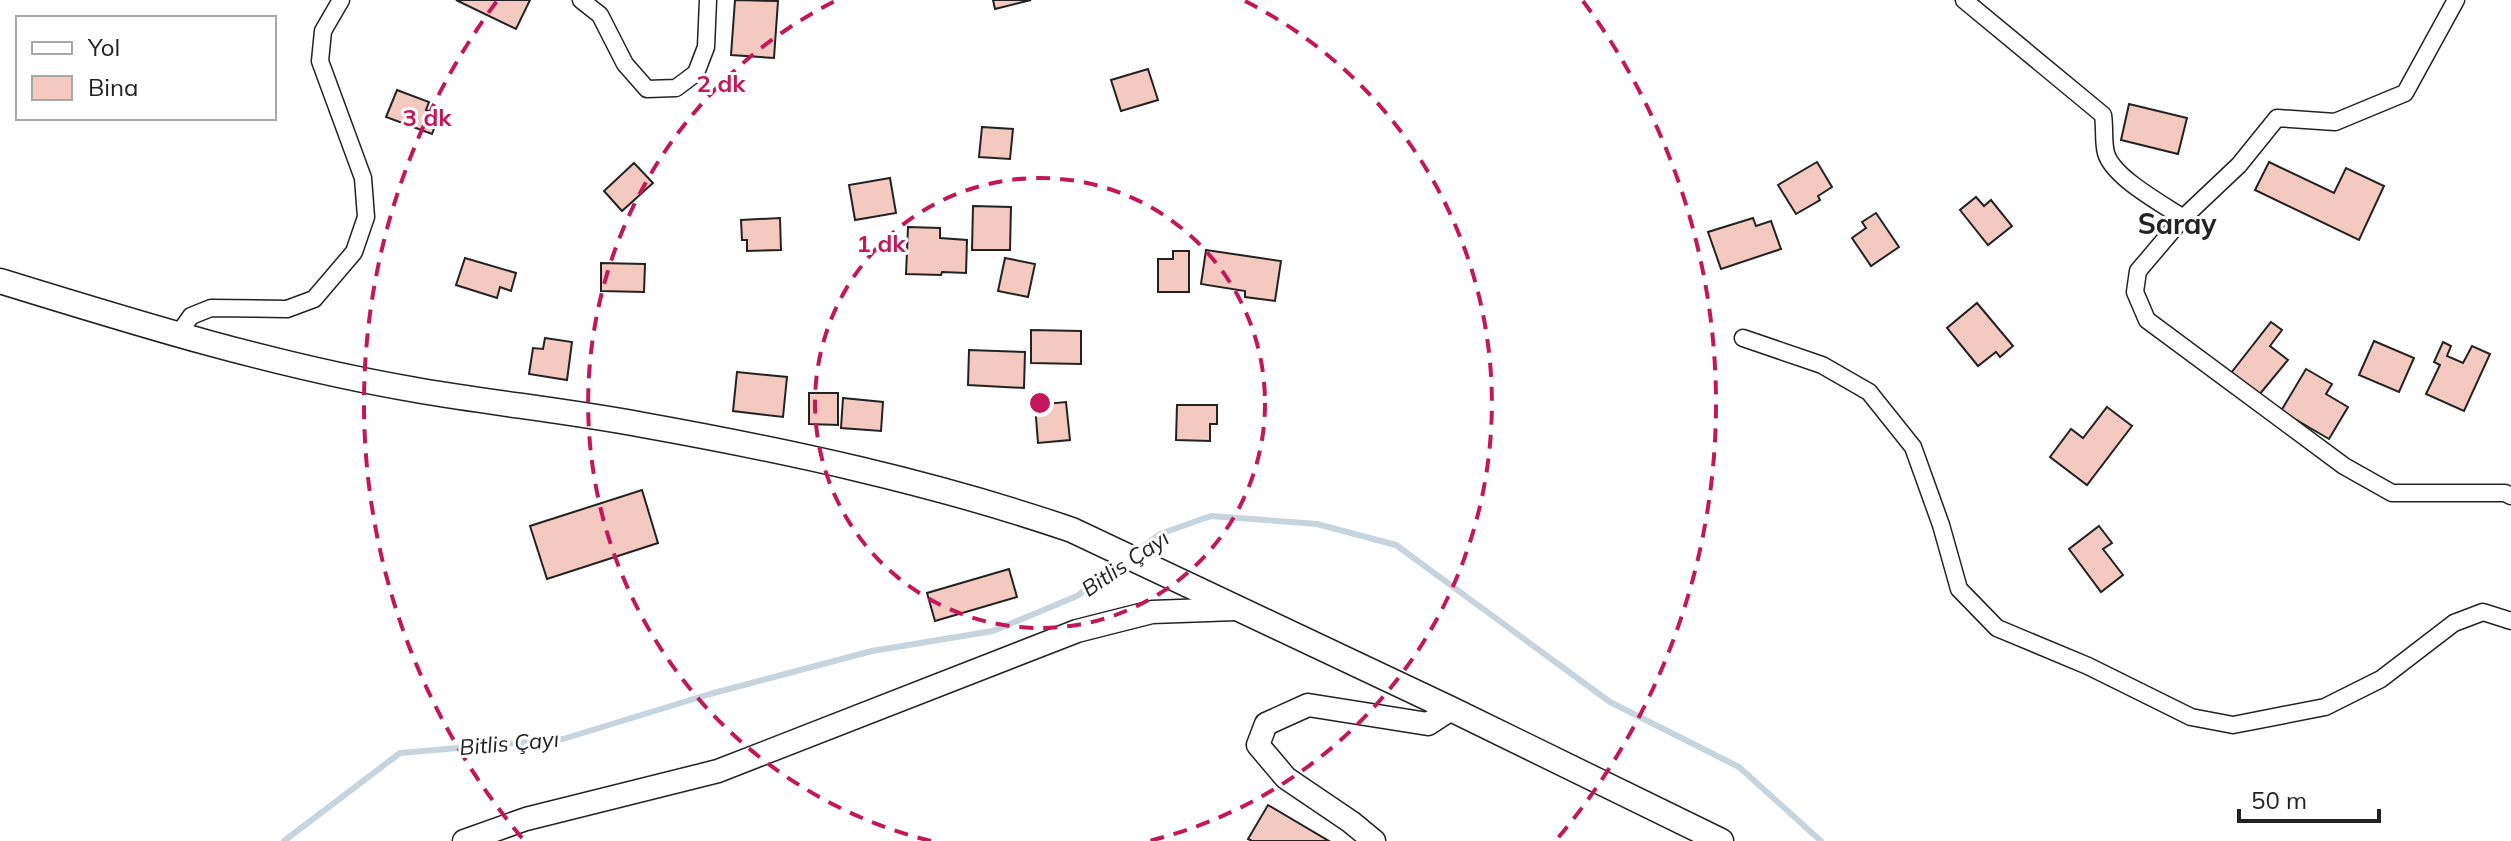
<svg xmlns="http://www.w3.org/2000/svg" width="2511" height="841" font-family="Mulish,sans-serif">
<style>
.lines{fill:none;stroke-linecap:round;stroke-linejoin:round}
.stream{stroke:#c7d3dd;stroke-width:6}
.building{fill:#f3c9c0;stroke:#222;stroke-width:2}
.minor-casing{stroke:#222;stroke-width:19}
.tertiary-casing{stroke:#222;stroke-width:25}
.secondary-casing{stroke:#222;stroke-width:27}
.minor{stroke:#fff;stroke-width:16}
.tertiary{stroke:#fff;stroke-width:22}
.secondary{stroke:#fff;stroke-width:24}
.ring{fill:none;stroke:#c2185b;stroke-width:4;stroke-dasharray:14 10}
.labels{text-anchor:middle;stroke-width:6;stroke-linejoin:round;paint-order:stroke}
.water-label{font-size:22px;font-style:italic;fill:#222;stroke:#fff}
.district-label{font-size:28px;font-weight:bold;fill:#222;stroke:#fff}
.centre{fill:#c2185b;stroke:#fff;stroke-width:4}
.ring-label{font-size:24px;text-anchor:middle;font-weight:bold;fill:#c2185b;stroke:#fff;stroke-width:6;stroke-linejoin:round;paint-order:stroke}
</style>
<rect width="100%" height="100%" fill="#fff"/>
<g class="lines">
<!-- stream -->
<g class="stream">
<path d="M1136 552 1160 534 1211 516 1317 524 1396 545 1610 702 1739 767 1821 841"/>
<path d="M284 841 400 753 563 739 710 694 872 651 993 631 1077 596 1124 561"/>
</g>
</g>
<!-- building -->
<g class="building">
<path d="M456 0H530L516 29Z"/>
<path d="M735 0 778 1 774 58 731 55Z"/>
<path d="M993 0H1031L995 9Z"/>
<path d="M1148 69 1158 100 1121 111 1111 80Z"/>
<path d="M397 90 429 102 426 110 439 115 432 134 386 117Z"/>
<path d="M2129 104 2187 118 2178 154 2121 140Z"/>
<path d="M982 127 1013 129 1010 159 979 157Z"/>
<path d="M1817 162 1832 187 1818 196 1820 200 1796 214 1778 185Z"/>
<path d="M2269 162 2334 193 2346 168 2384 186 2359 240 2255 190Z"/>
<path d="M634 163 653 183 622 211 604 191Z"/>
<path d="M890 178 896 213 855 220 849 185Z"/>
<path d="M1976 197 1984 206 1991 200 2012 226 1988 245 1960 210Z"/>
<path d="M973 206 1011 207 1010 250H972Z"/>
<path d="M1876 213 1899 247 1871 266 1852 238 1866 228 1862 222Z"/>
<path d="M780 218 781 250 747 251V240H742L741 220Z"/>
<path d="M1753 218 1756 226 1771 221 1781 249 1721 269 1708 232Z"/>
<path d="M908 227 940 228V238L967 240 966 273 942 272 941 275 906 274Z"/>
<path d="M1206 250 1281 261 1275 301 1245 297V291L1201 284Z"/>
<path d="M1173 251H1189V292H1158V259H1173Z"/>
<path d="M465 258 516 273 511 291 500 287 497 298 456 285Z"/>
<path d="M1005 258 1035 264 1028 297 998 291Z"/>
<path d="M601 263 645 264 644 292 601 291Z"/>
<path d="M1977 303 2013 346 2000 357 1996 352 1978 366 1947 328Z"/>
<path d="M2271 322 2282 330 2270 346 2288 360 2259 395 2231 373Z"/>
<path d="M1031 330 1081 331V364L1031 363Z"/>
<path d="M545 338 572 342 567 380 529 374 533 348 543 349Z"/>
<path d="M2374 341 2414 358 2399 392 2359 375Z"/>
<path d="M2443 342 2451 346 2447 356 2463 363 2472 346 2490 354 2464 411 2426 394 2440 365 2434 362Z"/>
<path d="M969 350 1025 352 1024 388 968 385Z"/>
<path d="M2306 369 2332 384 2326 394 2348 407 2329 439 2281 411Z"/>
<path d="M737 372 787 377 783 417 733 411Z"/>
<path d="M809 393H838V425L809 424Z"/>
<path d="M843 398 883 402 881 431 841 428Z"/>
<path d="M1066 402 1070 440 1038 443 1035 405Z"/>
<path d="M1177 405H1217V424H1210V441L1176 440Z"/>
<path d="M2107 407 2132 426 2087 485 2050 457 2071 429 2083 438Z"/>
<path d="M642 490 658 543 547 579 530 526Z"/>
<path d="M2099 526 2112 543 2103 549 2123 575 2101 592 2069 549Z"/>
<path d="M1009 569 1017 597 935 621 927 593Z"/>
<path d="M1268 805 1329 841H1252L1248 839Z"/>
</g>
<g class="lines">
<defs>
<g id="minor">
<path d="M581 0 600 15 625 64 647 89 676 88 696 73 706 47 708 0"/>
<path d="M1964 0 2103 115C2105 128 2103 142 2106 153 2113 178 2163 204 2183 218"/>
<path d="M2456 0 2405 93 2335 122 2277 118 2239 165 2183 218 2138 271 2135 292 2147 320 2344 466 2392 493H2505L2511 496"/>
<path d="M179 333 191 316 211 308 287 309 314 299 354 252 366 217 363 178 320 61 323 31 341 0"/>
<path d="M1743 338 1822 365 1869 392 1913 447 1941 525 1959 589 1997 628 2088 666 2191 717 2233 725 2325 707 2381 679 2454 623 2483 612 2511 621"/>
</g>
<g id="tertiary">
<path d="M464 841 526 819 718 771 1077 631 1152 612 1236 609"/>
<path d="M1374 841 1351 822 1286 778 1258 745 1266 724 1308 705 1428 724 1451 709"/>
</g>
<path id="secondary" d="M0 281C136 323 275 366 416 390 491 403 568 411 643 425 788 451 932 482 1072 530L1451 709 1721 841"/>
</defs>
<!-- minor casing -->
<use href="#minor" class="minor-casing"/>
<!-- tertiary casing -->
<use href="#tertiary" class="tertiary-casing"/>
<!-- secondary casing -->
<use href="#secondary" class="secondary-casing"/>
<!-- minor -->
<use href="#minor" class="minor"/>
<!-- tertiary -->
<use href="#tertiary" class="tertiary"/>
<!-- secondary -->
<use href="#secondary" class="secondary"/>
</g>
<!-- distance rings -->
<g class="ring">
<circle cx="1040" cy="403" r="225"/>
<path d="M931 841A451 451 0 0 1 835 1M1245 1A451 451 0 0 1 1149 841"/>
<path d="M522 838A676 676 0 0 1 497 1M1583 1A676 676 0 0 1 1558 838"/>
</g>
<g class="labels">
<!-- water labels -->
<g class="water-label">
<text transform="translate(1125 563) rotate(-34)" y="8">Bitlis Çayı</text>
<text transform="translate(509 743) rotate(-5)" y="8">Bitlis Çayı</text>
</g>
<!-- district labels -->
<g class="district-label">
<text x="2177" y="234">Saray</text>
</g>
</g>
<circle cx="1040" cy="403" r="12" class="centre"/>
<g class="ring-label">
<text x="721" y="92">2 dk</text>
<text x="427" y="126">3 dk</text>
<text x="881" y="252">1 dk</text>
</g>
<!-- legend -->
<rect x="16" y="16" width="260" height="104" fill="#ffffff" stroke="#a7a7a7" stroke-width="2"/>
<rect x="32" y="42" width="40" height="12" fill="#ffffff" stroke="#a7a7a7" stroke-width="2"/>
<text x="88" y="56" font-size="24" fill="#222222">Yol</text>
<rect x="32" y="76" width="40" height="24" fill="#f3c9c0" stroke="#a7a7a7" stroke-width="2"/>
<text x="88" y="96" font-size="24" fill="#222222">Bina</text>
<!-- scale -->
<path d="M2239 809v12h140v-12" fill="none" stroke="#222222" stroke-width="4"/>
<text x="2251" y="809" font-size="24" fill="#222222" stroke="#ffffff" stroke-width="6" paint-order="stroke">50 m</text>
</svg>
